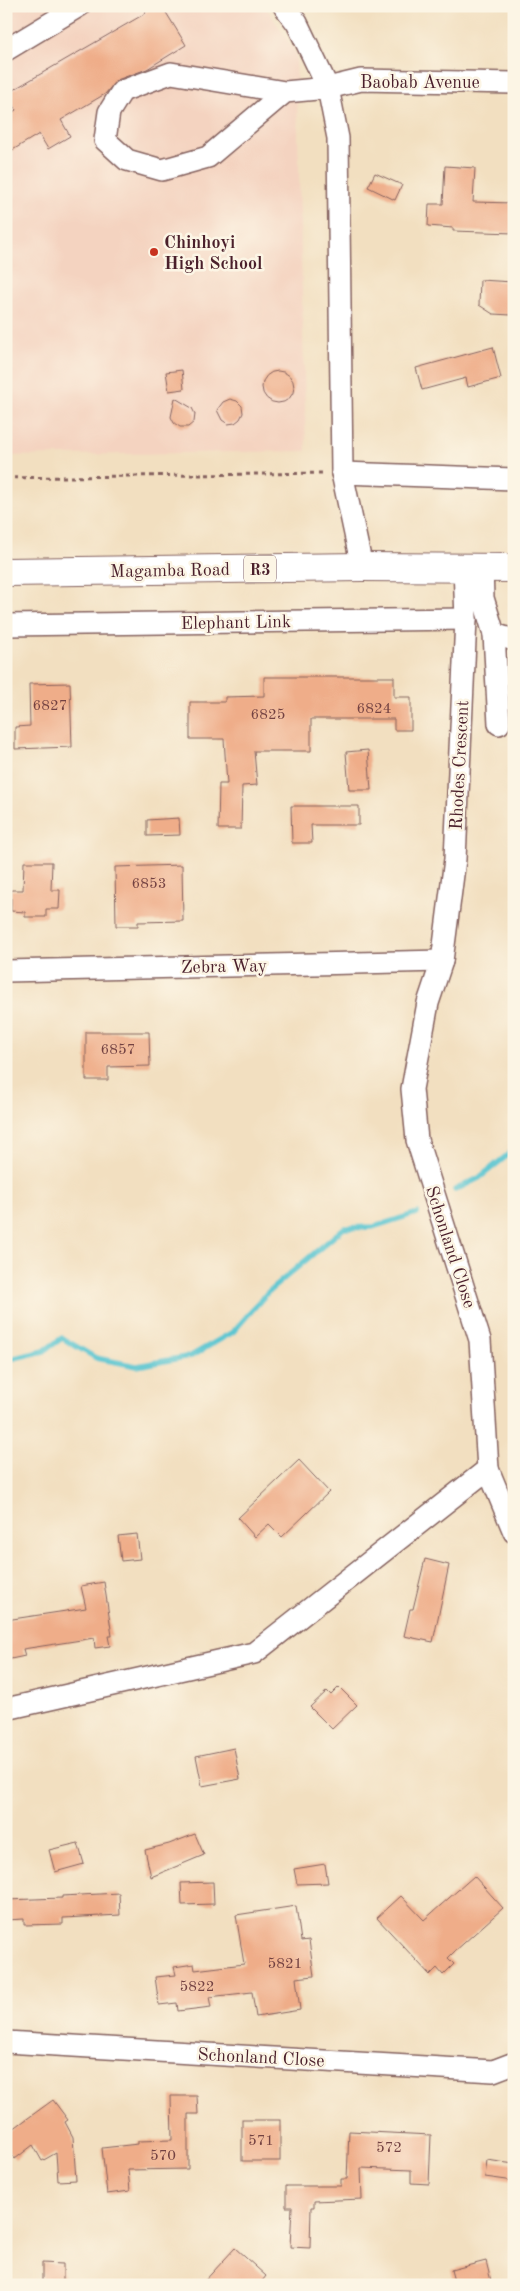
<svg xmlns="http://www.w3.org/2000/svg" width="520" height="2291" font-family="'Old Standard TT',serif">
<style>
.built{fill:#f4d3c0}
.lines{fill:none;stroke-linecap:round;stroke-linejoin:round}
.stream{stroke:#57c4d0;stroke-width:5.5}
.building{fill:#efad89}
.minor-casing{stroke:#85625f;stroke-width:24}
.highway-casing{stroke:#85625f;stroke-width:30}
.path{stroke:#85625f;stroke-width:3;stroke-dasharray:4 4;stroke-linecap:butt}
.minor{stroke:#fff;stroke-width:21}
.highway{stroke:#fff;stroke-width:28}
.poi-dot{fill:#c8321e;stroke:#fcf5e5;stroke-width:2}
.labels{text-anchor:middle;stroke-width:5;stroke-linejoin:round;paint-order:stroke}
.number-label{font-size:15px;fill:#734242}
.shield{fill:#fcf5e5;stroke:#7f5f63;stroke-width:1}
.shield-label{font-size:16px;font-weight:bold;fill:#4a1f2b}
.street-label{font-size:18px;fill:#4a1f2b;stroke:#fcf5e5}
.poi-label{font-size:18px;font-weight:bold;fill:#4a1f2b;stroke:#fcf5e5;text-anchor:start}
</style>
<rect width="100%" height="100%" fill="#fcf5e5"/>
<filter id="ink" filterUnits="userSpaceOnUse"><feTurbulence type="fractalNoise" baseFrequency=".02" numOctaves="2"/><feDisplacementMap in="SourceGraphic" scale="10" xChannelSelector="R" yChannelSelector="G"/><feConvolveMatrix kernelMatrix="1 2 1 2 8 2 1 2 1" color-interpolation-filters="sRGB"/></filter>
<filter id="wash" filterUnits="userSpaceOnUse"><feTurbulence type="fractalNoise" baseFrequency=".0096" numOctaves="4" result="noise"/><feDisplacementMap in="SourceGraphic" scale="20" xChannelSelector="R" yChannelSelector="G"/><feGaussianBlur stdDeviation="1.12" result="paint"/><feColorMatrix in="noise" values="0 0 0 0 0 0 0 0 0 0 0 0 0 0 0 0 0 1.4 0 .05"/><feComposite in="paint" operator="in"/></filter>
<g filter="url(#wash)">
<rect width="100%" height="100%" fill="#f2dfc0"/>
<!-- built -->
<path class="built" d="M6 6H265L296 53 306 451 6 456Z"/>
<g class="lines">
<!-- stream -->
<g class="stream">
<path d="M455 1190 479 1178 514 1150"/>
<path d="M6 1360 44 1351 62 1338 96 1358 137 1366 191 1356 233 1332 267 1293 344 1228 373 1227 417 1213"/>
</g>
</g>
<g id="blocks">
<!-- building -->
<g class="building">
<path d="M154 6H162L186 45 147 69 117 80 105 94 61 120 70 136 48 149 39 134 6 154V116L16 110 6 94 146 13 145 12Z"/>
<path d="M445 166 475 168 473 202 514 203V233L453 231V228L428 226 429 204H443Z"/>
<path d="M375 173 402 185 395 200 368 187Z"/>
<path d="M480 280 513 282 511 315 493 314 479 305Z"/>
<path d="M493 347 501 378 468 387 466 378 422 390 416 368Z"/>
<path d="M182 370 184 389 169 391 166 372Z"/>
<circle cx="278" cy="387" r="16"/>
<path d="M175 398 192 408 195 414 194 422 188 427H180L174 423 171 417Z"/>
<path d="M230 399 237 401 242 406 243 413 240 419 235 423 228 424 222 420 217 410 223 402Z"/>
<path d="M264 677H394V697H411V730H394V719H311V751H254L257 785 242 786 241 829H218L219 784H227L224 739H190V702H225V697L264 696Z"/>
<path d="M70 683 72 747 15 749V727L30 726 29 684Z"/>
<path d="M368 750 371 790H349L346 752Z"/>
<path d="M291 806H359V825H311L312 843H292Z"/>
<path d="M179 818 180 835 147 836V820Z"/>
<path d="M24 862H52L51 890H60L59 909H46V917H25V912L11 911V890H23Z"/>
<path d="M182 865 183 921 138 922V926H116L115 867Z"/>
<path d="M86 1032H149L150 1066 108 1067V1080H86Z"/>
<path d="M299 1460 329 1492 282 1537 269 1524 255 1537 238 1518Z"/>
<path d="M137 1534 140 1559 121 1561 118 1536Z"/>
<path d="M425 1559 449 1565 433 1642 404 1636 410 1609H413Z"/>
<path d="M104 1582 112 1636H108L110 1646 95 1648 94 1638 23 1649 25 1656 6 1660V1620L86 1608 81 1586Z"/>
<path d="M339 1687 357 1705 332 1729 310 1707 327 1691 331 1695Z"/>
<path d="M234 1748 240 1779 202 1786 196 1756Z"/>
<path d="M195 1834 204 1855 151 1877 145 1850 169 1844Z"/>
<path d="M78 1843 84 1864 55 1872 49 1850Z"/>
<path d="M325 1864 328 1883 297 1884 294 1869Z"/>
<path d="M474 1876 503 1908 454 1952 448 1958 454 1964 443 1975 437 1968 430 1975 377 1918 401 1896 424 1920Z"/>
<path d="M213 1882 214 1904 182 1905 181 1883Z"/>
<path d="M119 1893 120 1915 63 1918V1924L24 1925V1919L6 1920V1900L62 1898V1896Z"/>
<path d="M296 1906 301 1941 309 1940 314 1976 296 1978 300 2010 256 2017 252 1992 209 1997 211 2007 178 2011 177 2003 159 2005 155 1977 176 1975 174 1967 194 1964 195 1970 244 1964 236 1915Z"/>
<path d="M171 2096H197L198 2114H188V2169L128 2170 130 2191 107 2194 102 2148 138 2144V2141L172 2140Z"/>
<path d="M53 2100 68 2120 65 2122 73 2137 76 2180 58 2181 56 2153 42 2161 33 2145 15 2159 6 2147V2134Z"/>
<rect x="242" y="2120" width="38" height="41"/>
<path d="M349 2131 431 2135 429 2184 411 2183V2170L361 2168 362 2199 314 2201V2207H311L310 2248 290 2247 292 2207H286V2186H341V2179H347Z"/>
<path d="M487 2160 514 2164V2181L485 2177Z"/>
<path d="M235 2248 266 2276 259 2285H201Z"/>
<path d="M486 2261 492 2285H455L451 2270Z"/>
<path d="M42 2263 63 2264V2284L42 2283Z"/>
</g>
</g>
</g>
<g filter="url(#ink)">
<use href="#blocks" fill-opacity="0" stroke="#85625f" stroke-width="1"/>
<g class="lines">
<defs>
<g id="minor">
<path d="M284 6 297 23 328 88 338 138 342 473 362 567"/>
<path d="M6 50 79 6"/>
<path d="M285 92 171 73 122 91 109 112 105 140 127 160 162 170 208 157 285 92 328 88 361 80 514 83"/>
<path d="M342 473 514 479"/>
<path d="M464 567 466 619 455 859 442 961 428 1003 412 1089 417 1140 480 1340 488 1469 514 1532"/>
<path d="M482 567 483 598 494 634 514 640"/>
<path d="M6 625 466 619"/>
<path d="M494 634 499 724"/>
<path d="M6 971 442 961"/>
<path d="M6 1709 254 1653 488 1469"/>
<path d="M6 2042 493 2071 514 2063"/>
</g>
<path id="highway" d="M6 572 362 567 514 568"/>
</defs>
<!-- minor casing -->
<use href="#minor" class="minor-casing"/>
<!-- highway casing -->
<use href="#highway" class="highway-casing"/>
<!-- path -->
<path class="path" d="M6 478 323 473"/>
<!-- minor -->
<use href="#minor" class="minor"/>
<!-- highway -->
<use href="#highway" class="highway"/>
</g>
</g>
<!-- markers -->
<circle class="poi-dot" cx="154" cy="252" r="5"/>
<g class="labels">
<!-- number labels -->
<g class="number-label">
<text x="50" y="710">6827</text>
<text x="374" y="713">6824</text>
<text x="268" y="719">6825</text>
<text x="149" y="888">6853</text>
<text x="118" y="1054">6857</text>
<text x="285" y="1968">5821</text>
<text x="197" y="1991">5822</text>
<text x="261" y="2145">571</text>
<text x="389" y="2152">572</text>
<text x="163" y="2160">570</text>
</g>
<!-- shield labels -->
<rect class="shield" x="244" y="555.5" width="32" height="27" rx="4"/>
<g class="shield-label">
<text x="260" y="575">R3</text>
</g>
<!-- street labels -->
<g class="street-label">
<text x="420" y="88">Baobab Avenue</text>
<text transform="translate(170 570) rotate(-1)" y="6">Magamba Road</text>
<text transform="translate(236 622) rotate(-1)" y="6">Elephant Link</text>
<text transform="translate(459 765) rotate(-87)" y="6">Rhodes Crescent</text>
<text transform="translate(224 966) rotate(-1)" y="6">Zebra Way</text>
<text transform="translate(451 1247) rotate(72)" y="6">Schonland Close</text>
<text transform="translate(261 2057) rotate(3)" y="6">Schonland Close</text>
</g>
<!-- poi labels -->
<g class="poi-label">
<text x="164" y="248">Chinhoyi<tspan x="164" dy="21">High School</tspan></text>
</g>
</g>
<!-- margin -->
<rect width="520" height="2291" fill="none" stroke="#fcf5e5" stroke-width="25"/>
</svg>
